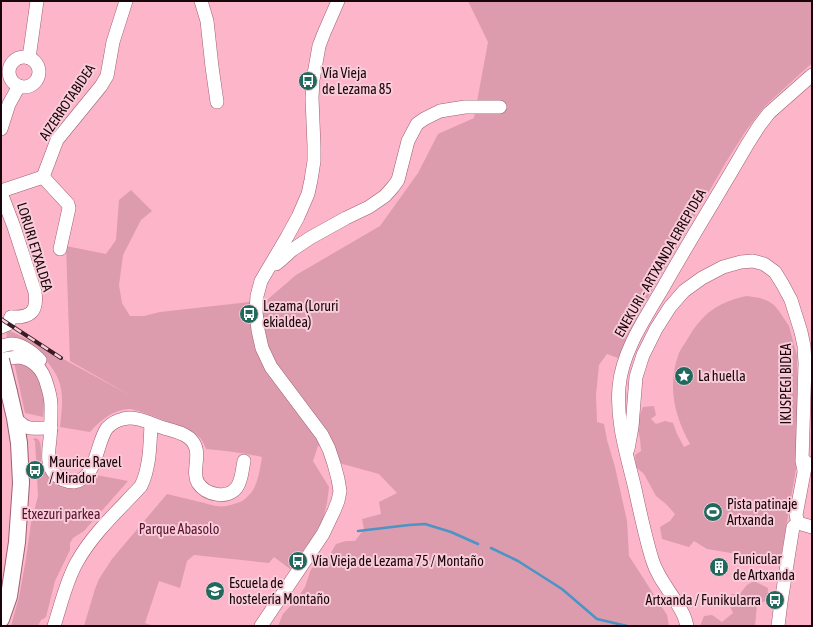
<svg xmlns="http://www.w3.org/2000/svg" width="813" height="627" font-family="'Asap Condensed',sans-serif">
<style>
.green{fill:#dd9bae}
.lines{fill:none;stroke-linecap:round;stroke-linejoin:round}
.stream{stroke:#4b94c4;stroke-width:2.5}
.minor-casing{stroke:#9e5e72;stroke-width:14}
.major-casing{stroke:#9e5e72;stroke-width:18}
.minor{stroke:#fff;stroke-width:13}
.major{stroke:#fff;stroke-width:16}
.rail-casing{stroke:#391c25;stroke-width:4}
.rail{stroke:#f8ccd8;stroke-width:2.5;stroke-dasharray:8;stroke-linecap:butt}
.major-bridge-casing{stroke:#9e5e72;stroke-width:18;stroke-linecap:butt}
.major-bridge{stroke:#fff;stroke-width:16}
.labels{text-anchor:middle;stroke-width:4;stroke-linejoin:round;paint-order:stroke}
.poi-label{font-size:14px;fill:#1a040b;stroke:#f8ccd8;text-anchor:start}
.street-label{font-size:14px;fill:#1a040b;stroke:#f8ccd8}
.park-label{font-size:14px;fill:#58112f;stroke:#f8ccd8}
</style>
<rect width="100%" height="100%" fill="#fdb5ca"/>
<!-- green -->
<g class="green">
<path d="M468 1H812V63L765 106 747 129 726 162 642 308 618 358 607 354 599 365 596 395 597 422 604 424 607 440 615 467 627 521 629 556 667 615 669 626H278L283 614 296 600 305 587 311 569 329 556 336 544 346 541H355L364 529 362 519 381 514 379 502 397 493 379 474 339 463 334 444 318 446 313 461 329 487 327 503 323 519 313 537 290 569 274 557 269 563 194 555 187 561 180 588 159 581 145 623 154 626H84L95 589 99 579 112 559 167 494C178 497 189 499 200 502 217 506 220 509 237 503 241 502 246 499 249 495 258 486 260 469 262 457 244 453 225 451 206 449 204 444 202 439 198 436 192 431 136 408 129 409 112 410 101 420 90 432L60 427C63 398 66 382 44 358 42 355 39 351 36 348 32 345 13 340 7 338L6 329 23 337 133 397 70 361 66 246 106 254 116 240 119 200 131 190 152 211 141 220 123 255 119 285 122 303 130 316H144L160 312 267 300 296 275 380 226 418 173 438 134 474 118 488 42Z"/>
<path d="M747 296 760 298 768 301 774 305 779 311 789 326 797 356V463L780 562 746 557 737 554 707 549 694 541 689 547 662 539 660 527 670 521 675 514 666 504 656 496 644 474 636 467 635 455 641 451 640 438 637 427 639 417 643 407 654 406 656 415 651 419 656 424 665 421 673 423 677 434 684 447 690 444C674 415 667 385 679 353 682 347 687 340 690 335 704 312 721 301 747 296Z"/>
<path d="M14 362 24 363 32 368 42 380 45 394 43 417 25 413Z"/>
<path d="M35 438 38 439C44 447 39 457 42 466 43 470 46 473 48 477 62 496 82 489 96 475L128 481 84 531 73 538 70 543V550L55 581 46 617 41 620 38 626H11L19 597 26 559 31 523 38 496 35 441 33 439Z"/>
<path d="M754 581 768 588 767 600 757 605 755 626H700L704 616 712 615 722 622 733 613 729 604 731 594 739 595 747 585Z"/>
</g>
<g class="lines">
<!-- stream -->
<g class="stream">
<path d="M358 531 409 525 425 524 451 532 478 544"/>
<path d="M491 548 518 561 562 589 597 619 627 626"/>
</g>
<defs>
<g id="minor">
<path d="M201 1 207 21 212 67 217 102"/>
<circle cx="24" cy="72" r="15"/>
<path d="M29 58 37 1"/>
<path d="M1 129 9 104 19 86"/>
<path d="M43 177 68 204 69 208 60 249"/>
<path d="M1 191 43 177 57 140 101 86 107 76 113 42 126 1"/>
<path d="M1 193 14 227 35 292C38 312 30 318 11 317"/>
<path d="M276 264 281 260 292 250 310 238 346 218 369 207 385 196 393 187 398 180 408 141 417 124 424 119 440 111 465 107H500"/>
<path d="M1 327 8 324 11 317"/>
<path d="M1 346C4 346 8 344 11 344 22 344 33 353 40 360"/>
<path d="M1 360C16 356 25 355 37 366 43 372 45 377 47 385 49 391 51 399 51 406 51 417 51 428 50 439 49 448 47 458 50 466 51 469 54 474 57 476 61 480 68 482 74 482 97 479 96 443 107 428 111 424 118 420 123 419 136 415 151 424 164 428 173 431 187 433 193 442 202 455 191 471 198 483 206 495 228 500 237 487 242 480 242 470 244 461"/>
<path d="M15 418C30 433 32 427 51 428"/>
<path d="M628 449 632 427 636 377 643 355 656 329 670 307 684 291 702 278 723 267 741 262 753 261 764 264 775 272 783 285 791 300 801 332 804 346 805 364 802 461 804 470"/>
<path d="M798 523 796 515 806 462"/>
<path d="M798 523 812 527"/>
<path d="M54 626C61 605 66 581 77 562 93 533 119 510 141 486 150 467 150 445 151 424"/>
<path d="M261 626 323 534 334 511 338 501 340 491 338 479 334 464 329 449 322 435 271 367 262 348 258 330 256 312 257 296 261 281 287 237 298 217 308 194 311 180 314 161V146L312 98 313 80 319 46 324 33 338 1"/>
<path d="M687 626C686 622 685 618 683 614 674 595 658 580 652 559 645 536 640 512 635 489 627 455 616 422 619 387 622 351 646 317 664 286 691 238 720 192 747 145L759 126 769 113 812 75"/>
<path d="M778 626 781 602 793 527 798 523"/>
</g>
<path id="major" d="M1 619 9 596 17 542 21 483 19 443 15 418 9 392"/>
</defs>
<!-- minor casing -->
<use href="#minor" class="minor-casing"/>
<!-- major casing -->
<use href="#major" class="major-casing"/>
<!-- minor -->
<use href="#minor" class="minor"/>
<!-- major -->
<use href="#major" class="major"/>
<defs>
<path id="rail" d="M1 319 61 358"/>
</defs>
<!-- rail casing -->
<use href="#rail" class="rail-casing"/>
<!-- rail -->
<use href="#rail" class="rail"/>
<defs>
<path id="major-bridge" d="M1 360 9 392"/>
</defs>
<!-- major-bridge casing -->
<use href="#major-bridge" class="major-bridge-casing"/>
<!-- major-bridge -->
<use href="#major-bridge" class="major-bridge"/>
</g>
<!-- icons -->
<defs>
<symbol id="bus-disc" viewBox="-11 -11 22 22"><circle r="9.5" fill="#22695d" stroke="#f8ccd8"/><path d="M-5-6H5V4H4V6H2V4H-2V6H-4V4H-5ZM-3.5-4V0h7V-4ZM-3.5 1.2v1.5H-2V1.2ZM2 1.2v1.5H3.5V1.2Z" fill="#fff"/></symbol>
<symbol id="sight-disc" viewBox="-11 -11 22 22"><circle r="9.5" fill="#22695d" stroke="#f8ccd8"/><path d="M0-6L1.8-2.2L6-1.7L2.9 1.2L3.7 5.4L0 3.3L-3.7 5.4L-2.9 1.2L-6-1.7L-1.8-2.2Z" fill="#fff"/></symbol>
<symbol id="stadium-disc" viewBox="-11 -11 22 22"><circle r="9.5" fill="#22695d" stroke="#f8ccd8"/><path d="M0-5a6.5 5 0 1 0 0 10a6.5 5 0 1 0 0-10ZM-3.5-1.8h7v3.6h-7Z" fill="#fff"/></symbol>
<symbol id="building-disc" viewBox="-11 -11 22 22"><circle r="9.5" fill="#22695d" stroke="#f8ccd8"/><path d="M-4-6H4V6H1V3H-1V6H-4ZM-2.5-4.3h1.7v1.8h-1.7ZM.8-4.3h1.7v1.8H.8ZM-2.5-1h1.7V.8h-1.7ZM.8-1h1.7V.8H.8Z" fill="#fff"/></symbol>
<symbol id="university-disc" viewBox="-11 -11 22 22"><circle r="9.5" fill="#22695d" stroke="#f8ccd8"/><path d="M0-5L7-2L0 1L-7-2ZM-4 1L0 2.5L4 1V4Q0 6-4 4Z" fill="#fff"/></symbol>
</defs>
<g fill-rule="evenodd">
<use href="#bus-disc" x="297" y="70" width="22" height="22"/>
<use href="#bus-disc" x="238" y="303" width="22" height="22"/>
<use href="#sight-disc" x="673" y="365" width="22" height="22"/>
<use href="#bus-disc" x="24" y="459" width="22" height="22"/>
<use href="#stadium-disc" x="702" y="501" width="22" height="22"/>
<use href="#bus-disc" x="287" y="550" width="22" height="22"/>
<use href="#building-disc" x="708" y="556" width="22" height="22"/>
<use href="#university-disc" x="204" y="580" width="22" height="22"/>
<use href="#bus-disc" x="764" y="589" width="22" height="22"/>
</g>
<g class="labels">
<!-- poi labels -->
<g class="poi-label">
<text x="322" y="78">Vía Vieja<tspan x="322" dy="16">de Lezama 85</tspan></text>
<text x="263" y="311">Lezama (Loruri<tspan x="263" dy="16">ekialdea)</tspan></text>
<text x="698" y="381">La huella</text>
<text x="49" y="467">Maurice Ravel<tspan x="49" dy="16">/ Mirador</tspan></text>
<text x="727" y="509">Pista patinaje<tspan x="727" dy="16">Artxanda</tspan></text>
<text x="733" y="564">Funicular<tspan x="733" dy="16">de Artxanda</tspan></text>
<text x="312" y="566">Vía Vieja de Lezama 75 / Montaño</text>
<text x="229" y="588">Escuela de<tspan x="229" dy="16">hostelería Montaño</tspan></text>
<text x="761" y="605" text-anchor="end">Artxanda / Funikularra</text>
</g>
<!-- street labels -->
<g class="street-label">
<text transform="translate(67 102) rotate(-56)" y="5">AIZERROTABIDEA</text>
<text transform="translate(35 247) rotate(73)" y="5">LORURI ETXALDEA</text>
<text transform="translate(660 263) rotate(-60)" y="5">ENEKURI - ARTXANDA ERREPIDEA</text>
<text transform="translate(786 384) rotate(-90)" y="5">IKUSPEGI BIDEA</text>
</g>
<!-- park labels -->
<g class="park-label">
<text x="61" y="519">Etxezuri parkea</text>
<text x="179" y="534">Parque Abasolo</text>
</g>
</g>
<!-- border -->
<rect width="813" height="627" fill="none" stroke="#1a040b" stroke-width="4"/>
</svg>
